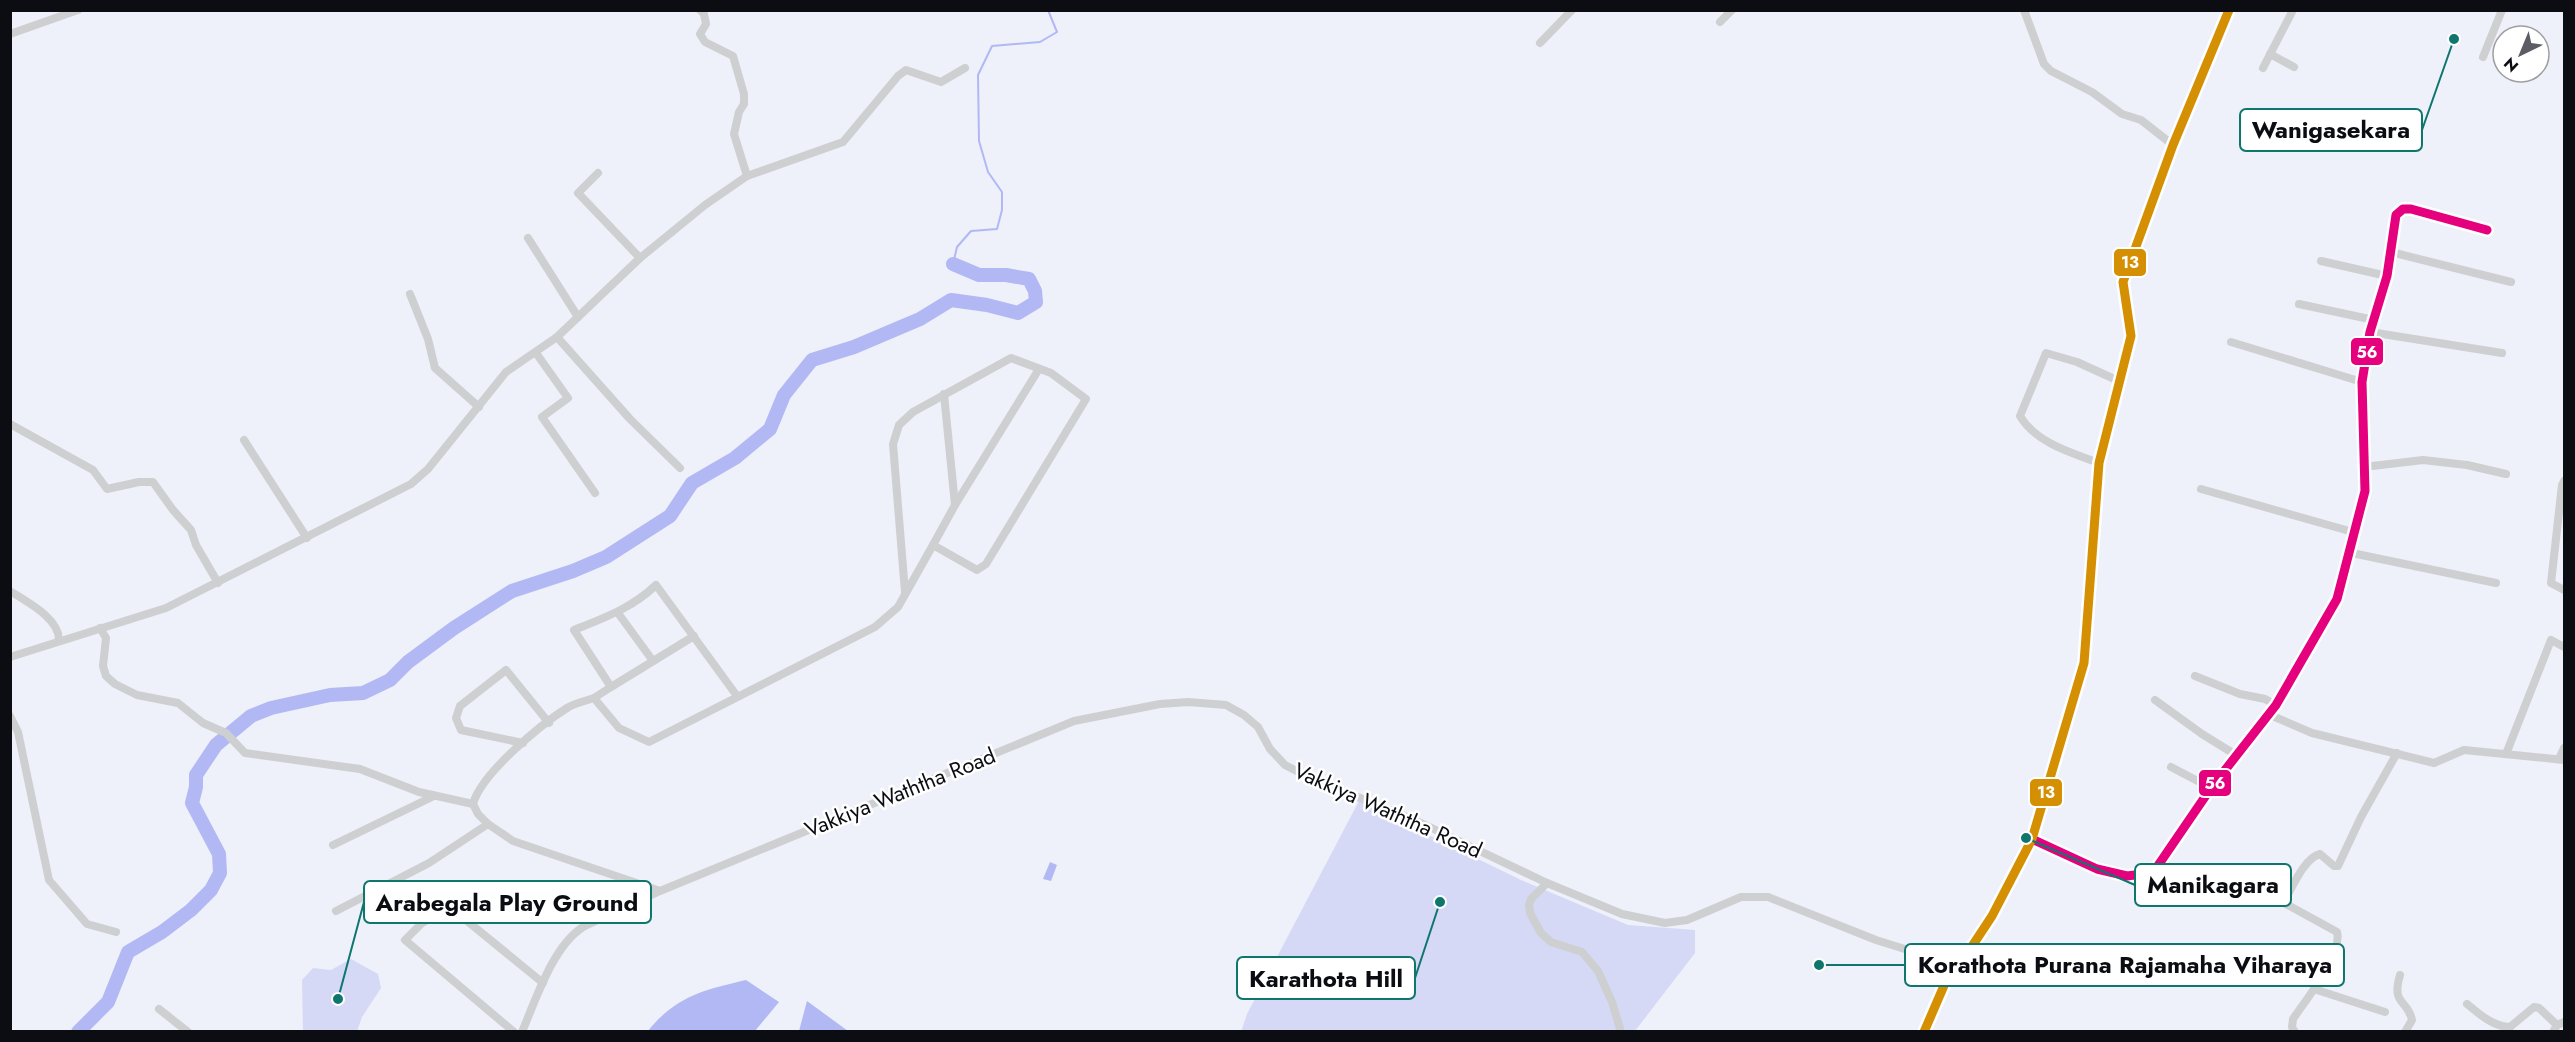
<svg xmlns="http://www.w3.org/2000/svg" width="2575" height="1042" font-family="Jost,sans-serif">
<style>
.green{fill:#d5d9f6}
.water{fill:#b1b8f4}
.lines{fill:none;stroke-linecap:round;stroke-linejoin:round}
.stream{stroke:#b1b8f4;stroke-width:2}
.river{stroke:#b1b8f4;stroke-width:14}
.minor{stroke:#cecfd1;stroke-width:8}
.major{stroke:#d1d1d6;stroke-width:10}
.bus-1-casing{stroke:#fff;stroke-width:14}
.bus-2-casing{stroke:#fff;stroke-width:14}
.bus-1{stroke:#e5007d;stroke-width:9}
.bus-2{stroke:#d48f03;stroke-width:9}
.labels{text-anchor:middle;stroke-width:5;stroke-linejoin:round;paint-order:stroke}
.street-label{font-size:22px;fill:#0c0d13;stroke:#fff}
.leader{fill:none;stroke:#0f766e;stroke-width:2}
.callout-dot{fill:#0f766e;stroke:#fff;stroke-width:2}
.callout{fill:#fff;stroke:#0f766e;stroke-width:2}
.callout-label{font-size:24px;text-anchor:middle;font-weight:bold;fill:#0c0d13}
.line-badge{stroke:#fff;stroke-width:2}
.badge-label{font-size:16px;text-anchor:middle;font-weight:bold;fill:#fff}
</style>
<rect width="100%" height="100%" fill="#eef0fa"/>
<!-- green -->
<g class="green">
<path d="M1359 801 1521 880 1628 925 1695 930V953L1635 1031 1241 1032 1247 1014Z"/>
<path d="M351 959 378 974 381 988 362 1017 357 1031H303L302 980 313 968 331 970Z"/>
</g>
<!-- water -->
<g class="water">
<path d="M1050 862 1057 865 1051 881 1043 879Z"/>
<path d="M746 980 779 1002 755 1031H648C676 996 704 990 746 980Z"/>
<path d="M807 1001 848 1031H799Z"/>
</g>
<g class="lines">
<!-- stream -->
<path class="stream" d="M953 264 957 247 971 231 997 229 1002 210V192L988 172 979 141 978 75 992 46 1040 42 1057 32 1048 10"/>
<!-- river -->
<path class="river" d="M78 1032 108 1002 128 952 162 932 191 910 211 890 220 873 219 854 192 803 196 787V775L216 745 251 716 271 708 330 695 363 693 390 680 408 662 454 628 512 591 573 571 606 557 670 516 692 483 735 458 770 429 784 395 812 360 854 347 920 319 951 300 987 305 1018 313 1036 302 1035 291 1029 279 1006 275H979L953 264"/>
<!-- minor -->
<g class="minor">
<path d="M2024 10 2044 64 2051 71 2092 92 2122 114 2141 120 2173 145"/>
<path d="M1720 22 1732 10"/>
<path d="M10 34 78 10"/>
<path d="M1540 43 1572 10"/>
<path d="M2270 54 2294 67"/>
<path d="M2483 57 2502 10"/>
<path d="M2263 68 2293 10"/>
<path d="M598 173 578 193 640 258"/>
<path d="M747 176 843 142 898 76 906 70 941 82 965 68"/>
<path d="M528 238 578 317"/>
<path d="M2391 252 2511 282"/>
<path d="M2321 261 2387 276"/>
<path d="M410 294 428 339 435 368 479 407"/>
<path d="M2299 304 2374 320"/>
<path d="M2370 332 2502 353"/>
<path d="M557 337 630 419 680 468"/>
<path d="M2231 342 2362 382"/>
<path d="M536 353 568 398 542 417 595 493"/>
<path d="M10 424 93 470 107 489 139 482H153L173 510 191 530 196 545 218 583"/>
<path d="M244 440 307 538"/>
<path d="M2099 463C2072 453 2036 443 2020 416L2046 353 2077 362 2121 382"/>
<path d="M2364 467 2423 460 2467 465 2506 474"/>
<path d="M2564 481 2562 485 2551 583 2564 590"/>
<path d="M2201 489 2353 532"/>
<path d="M955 505 1039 369"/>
<path d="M933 545 955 505 944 394"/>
<path d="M2347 552 2496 583"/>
<path d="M10 591C27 602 59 618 59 640"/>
<path d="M618 613 653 661"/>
<path d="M100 628 106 638 103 666 106 676 115 684 137 695 178 703 203 723 226 733 245 753 360 769 419 792 473 804 478 814 488 824 513 841 660 891"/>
<path d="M694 636 611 687 574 630C604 618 632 608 656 585L737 696"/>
<path d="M10 657 166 608 411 484 428 469 506 372 557 337 640 258 705 205 747 176 734 134 739 112 744 104V94L733 56 705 42 700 34 706 24 704 14 700 10"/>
<path d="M2195 676 2240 694 2265 699 2276 705"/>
<path d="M594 698 611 687"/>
<path d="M2155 700 2202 734 2236 755"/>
<path d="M2270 715 2312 733 2434 763 2464 750 2564 760"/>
<path d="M10 716 18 732 49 880 87 924 116 932"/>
<path d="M523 743 461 730 456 718 460 706 506 670 549 723"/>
<path d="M2506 754 2551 640 2564 647"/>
<path d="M2559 759 2564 748"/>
<path d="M2171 767 2211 788"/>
<path d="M473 804C481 774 540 725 567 708 575 703 585 701 594 698L619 728 649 742 875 627 898 607 933 545 977 570 986 564 1086 399 1051 373 1011 358 913 412 899 425 893 444 905 592"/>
<path d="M2032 839 2097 869 2127 876 2143 874 2157 867 2211 788 2276 705 2337 599 2365 491 2362 382 2370 332 2387 276 2396 215 2403 209H2411L2487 230"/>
<path d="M333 845 434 796"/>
<path d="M1547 883 1531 899 1529 905 1530 913 1541 933 1551 942 1582 952 1598 971 1612 1002 1621 1032"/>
<path d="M2255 887 2337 932C2343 954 2305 1001 2293 1019L2292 1027 2295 1032"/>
<path d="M2284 902C2292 888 2304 858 2320 854L2334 866H2338L2361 817 2397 753"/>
<path d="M336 911 429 863 488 824"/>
<path d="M2400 975C2391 1006 2408 999 2412 1020L2405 1032"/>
<path d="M2314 989 2385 1012"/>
<path d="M2467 1004C2479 1014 2494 1027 2510 1027L2534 1007 2539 1008 2557 1025"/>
<path d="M159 1009 188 1032"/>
<path d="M514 1032 405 940 422 923 450 907 543 983"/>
<path d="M522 1032C536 999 553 946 583 927L660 891 1074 721 1160 704 1188 702 1226 705 1244 715 1258 727 1270 749 1285 765 1306 776 1419 822 1547 883 1622 914 1665 923 1687 920 1741 897H1768L1876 940 1959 966"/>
<path d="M2553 1032 2557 1025 2564 1022"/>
</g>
<!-- major -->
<path class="major" d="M1924 1032 1946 981 1959 966 1992 916 2032 839 2084 663 2099 463 2131 336 2123 282 2173 145 2229 10"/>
<defs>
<path id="bus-1" d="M2032 839 2097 869 2127 876 2143 874 2157 867 2211 788 2276 705 2337 599 2365 491 2362 382 2370 332 2387 276 2396 215 2403 209H2411L2487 230"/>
<path id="bus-2" d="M1924 1032 1946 981 1959 966 1992 916 2032 839 2084 663 2099 463 2131 336 2123 282 2173 145 2229 10"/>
</defs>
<!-- bus-1 casing -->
<use href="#bus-1" class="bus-1-casing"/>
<!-- bus-2 casing -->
<use href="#bus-2" class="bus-2-casing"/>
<!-- bus-1 -->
<use href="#bus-1" class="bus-1"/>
<!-- bus-2 -->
<use href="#bus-2" class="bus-2"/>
</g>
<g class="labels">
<!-- street labels -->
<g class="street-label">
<text transform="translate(900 792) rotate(-22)" y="8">Vakkiya Waththa Road</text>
<text transform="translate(1388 810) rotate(24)" y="8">Vakkiya Waththa Road</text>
</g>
</g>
<!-- callouts -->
<path class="leader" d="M2454 39L2422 130M2026 838L2135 885M338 999L364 902M1819 965L1905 965M1440 902L1415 978"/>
<g class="callout-dot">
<circle cx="2454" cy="39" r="6"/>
<circle cx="2026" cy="838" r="6"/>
<circle cx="338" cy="999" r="6"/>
<circle cx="1819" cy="965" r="6"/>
<circle cx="1440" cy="902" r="6"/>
</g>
<g class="callout">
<rect x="2240" y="109" width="182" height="42" rx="6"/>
<rect x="2135" y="864" width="156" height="42" rx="6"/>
<rect x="364" y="881" width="287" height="42" rx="6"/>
<rect x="1905" y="944" width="439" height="42" rx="6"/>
<rect x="1237" y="957" width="178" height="42" rx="6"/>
</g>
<g class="callout-label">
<text x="2331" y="138">Wanigasekara</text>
<text x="2213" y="893">Manikagara</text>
<text x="507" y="911">Arabegala Play Ground</text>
<text x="2125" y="973">Korathota Purana Rajamaha Viharaya</text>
<text x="1326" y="987">Karathota Hill</text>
</g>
<g class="line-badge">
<rect x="2113" y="248" width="34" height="29" rx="6" fill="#d48f03"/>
<rect x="2350" y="337" width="34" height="29" rx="6" fill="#e5007d"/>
<rect x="2198" y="769" width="34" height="28" rx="6" fill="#e5007d"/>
<rect x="2029" y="778" width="34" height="29" rx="6" fill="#d48f03"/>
</g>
<g class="badge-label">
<text x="2130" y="268">13</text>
<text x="2367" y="358">56</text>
<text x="2215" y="789">56</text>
<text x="2046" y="798">13</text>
</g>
<!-- border -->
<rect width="2575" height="1042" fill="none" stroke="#0c0d13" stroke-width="24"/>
<!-- north arrow -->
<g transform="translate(2521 54) rotate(223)"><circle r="28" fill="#ffffff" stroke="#9e9ea1" stroke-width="1.5"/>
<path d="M0-4.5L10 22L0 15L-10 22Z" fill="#5b5c64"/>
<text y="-9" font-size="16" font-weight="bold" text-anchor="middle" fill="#0c0d13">N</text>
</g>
</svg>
